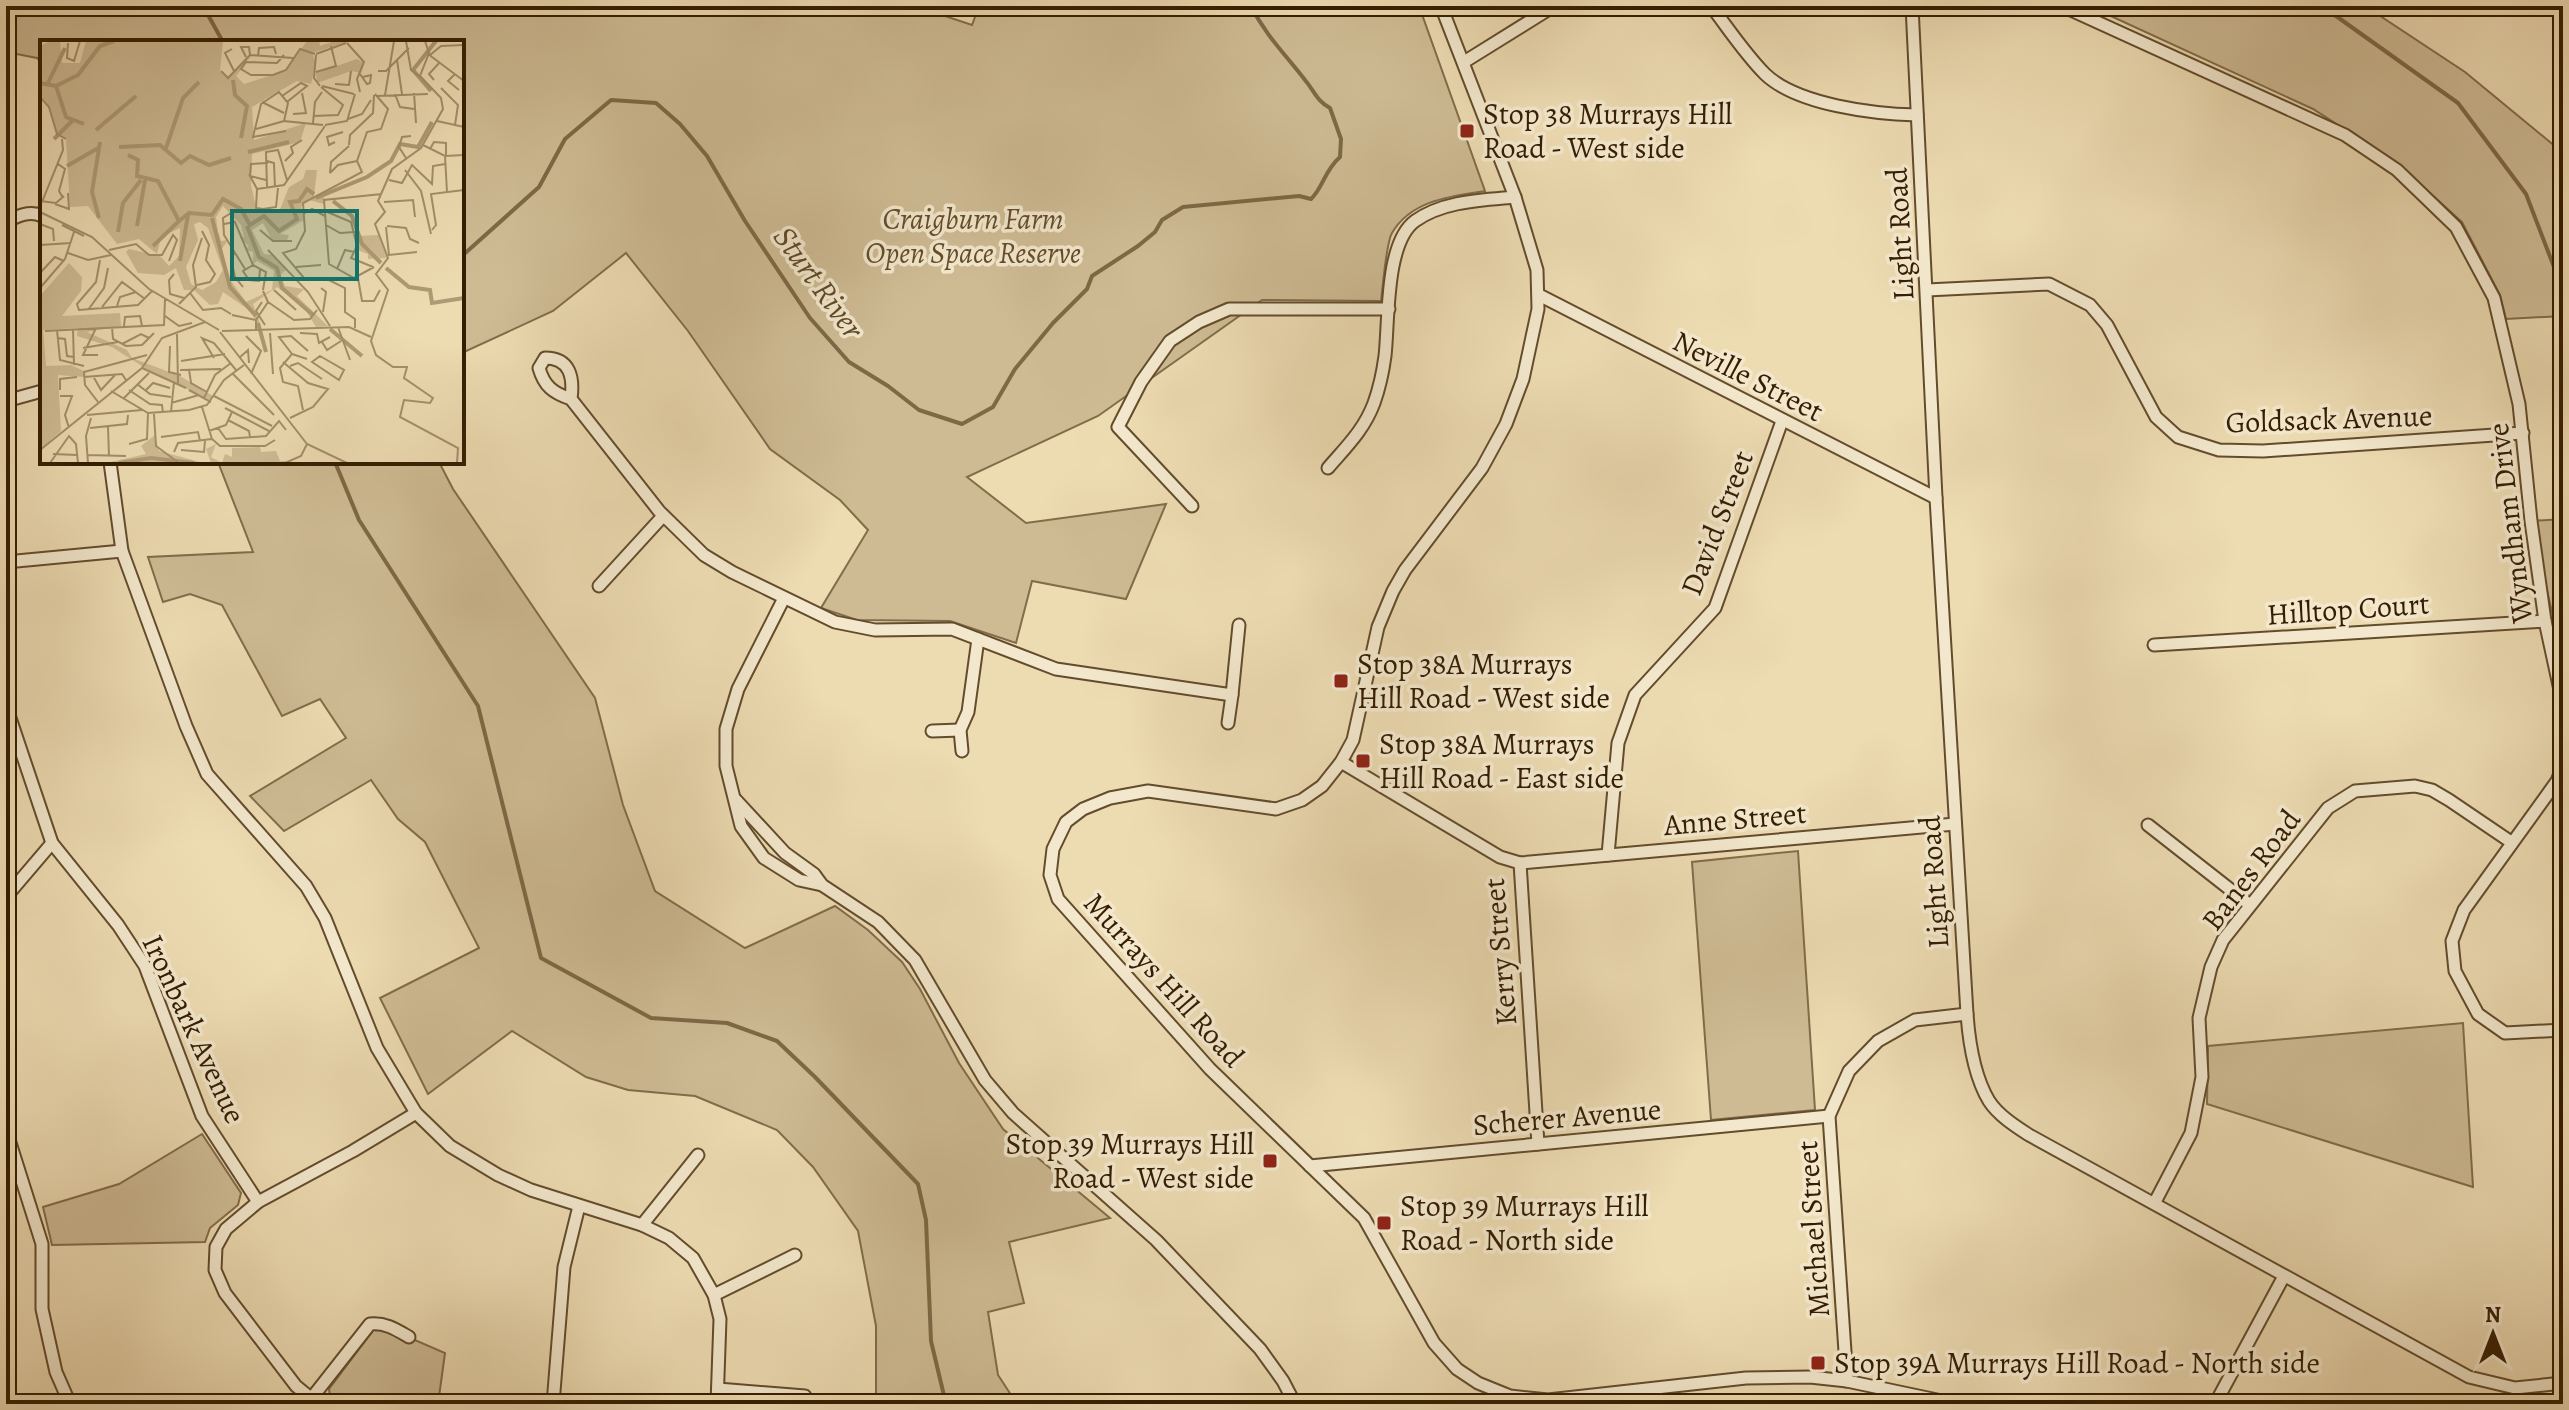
<svg xmlns="http://www.w3.org/2000/svg" width="2569" height="1410" font-family="Alegreya,serif">
<style>
.green{fill:#cebb94;stroke:#826c4a;stroke-width:2}
.lines{fill:none;stroke-linecap:round;stroke-linejoin:round}
.stream{stroke:#7e6846;stroke-width:4}
.minor-casing{stroke:#634c2c;stroke-width:15}
.minor{stroke:#f3e8cd;stroke-width:11}
.poi-dot{fill:#8f2418;stroke:#f3e8cd;stroke-width:3}
.labels{text-anchor:middle;stroke-width:7;stroke-linejoin:round;paint-order:stroke}
.poi-label{font-size:30px;fill:#351d00;stroke:#f3e8cd;text-anchor:start}
.park-label{font-size:30px;font-style:italic;fill:#634c2c;stroke:#f3e8cd}
.street-label{font-size:30px;fill:#351d00;stroke:#f3e8cd}
.water-label{font-size:32px;font-style:italic;fill:#5f4929;stroke:#f3e8cd}
.inset-river{fill:none;stroke:#ae9a75;stroke-width:4}
.inset-road{fill:none;stroke:#a38f6b;stroke-width:2}
.view{fill:#0f766e;fill-opacity:0.15;stroke:#0f766e;stroke-width:4}
.inset-edge{fill:none;stroke:#351d00;stroke-width:4}
</style>
<rect width="100%" height="100%" fill="#eddbb2"/>
<filter id="stains"><feTurbulence type="fractalNoise" baseFrequency=".0025" numOctaves="4"/><feColorMatrix values="0 0 0 0 .2 0 0 0 0 .09 0 0 0 0 .02 0 0 0 .5 -.17"/></filter>
<radialGradient id="worn" r=".72"><stop offset=".6" stop-color="#630" stop-opacity="0"/><stop offset="1" stop-color="#630" stop-opacity=".3"/></radialGradient>
<!-- green -->
<g class="green">
<path d="M6 6H915L972 25 979 6H1419L1485 191C1452 196 1411 200 1392 233 1386 243 1383 286 1381 301L1262 300 1098 416 967 477 1026 523 1166 504 1126 599 1032 581 1016 643 950 621 857 620 821 608 868 530 840 500 770 449 688 331 626 253 553 311 462 353V42H42V63L37 58 6 52Z"/>
<path d="M2089 6H2365L2465 72 2556 147 2563 163V316L2506 319 2500 295 2462 222 2397 163 2313 109Z"/>
<path d="M218 462H439L453 489 595 698 623 805 655 891 745 948 835 906 868 930 902 962 920 989 959 1063 1003 1129 1110 1218 1009 1242 1024 1303 988 1312 998 1375 1017 1404H876V1326L858 1231 813 1167 777 1130 695 1096 628 1090 586 1077 512 1031 428 1094 380 998 479 948 425 842 398 819 371 780 284 831 250 796 346 738 320 699 282 716 222 605 190 594 163 602 148 557 253 552Z"/>
<path d="M2563 519V660L2531 521Z"/>
<path d="M1798 851 1815 1110 1711 1120 1692 862Z"/>
<path d="M2463 1023 2473 1187 2207 1104 2208 1046Z"/>
<path d="M202 1134 241 1193 238 1205 210 1228 205 1242 52 1245 43 1207 119 1184Z"/>
<path d="M378 1324 445 1353 438 1404H331L329 1389Z"/>
</g>
<g class="lines">
<!-- stream -->
<g class="stream">
<path d="M203 6 223 42"/>
<path d="M2322 6 2458 103 2526 194 2554 267 2563 304"/>
<path d="M462 256 539 187 565 139 611 100 656 103 680 124 707 156 745 221 810 318 849 362 888 386 919 410 962 424 993 407 1015 369 1053 323 1087 289 1092 276 1138 246 1155 232 1162 220 1183 207 1299 196 1311 199C1323 188 1324 171 1340 157L1341 139 1330 108C1316 100 1315 92 1305 80 1285 54 1266 36 1251 6"/>
<path d="M335 462 359 520 478 706 541 958 651 1018 727 1023 777 1041 815 1077 918 1184 926 1220 931 1341 946 1404"/>
</g>
<defs>
<g id="minor">
<path d="M1441 6 1515 197 1537 270 1538 309 1523 379 1506 424 1482 468 1405 570 1393 591 1378 627 1353 740 1341 762 1322 786 1302 800 1276 809 1148 791 1110 798 1083 809 1066 822 1053 849 1050 875 1058 899 1210 1069 1364 1218 1434 1343 1457 1369 1478 1383 1510 1396 1548 1400 1746 1378 1810 1377 1847 1381 1956 1404"/>
<path d="M1711 6C1728 28 1745 54 1765 74 1797 105 1874 114 1917 115"/>
<path d="M1912 6 1936 498 1967 1014C1969 1042 1974 1076 1989 1101 1998 1115 2015 1126 2029 1135L2469 1377 2515 1388 2563 1383"/>
<path d="M2062 6 2345 135 2397 170 2456 227 2494 298 2519 404 2531 521 2545 621 2563 704"/>
<path d="M1464 62 1554 6"/>
<path d="M6 222C17 216 30 210 42 216"/>
<path d="M1927 290 2049 284 2090 305 2107 325 2156 417 2178 437 2219 450 2263 451 2523 433"/>
<path d="M1539 295 1936 498"/>
<path d="M571 399C574 377 570 358 545 358L539 368C544 386 553 393 571 399L659 511 704 555 732 572 835 622 875 630 952 629 1056 669 1232 695 1239 625"/>
<path d="M6 401 42 391"/>
<path d="M110 462 122 551 186 726 207 774 306 886 325 918 377 1048 416 1113 450 1146 498 1175 531 1190 642 1225 669 1238 693 1258 714 1295 720 1319 717 1404"/>
<path d="M1328 468C1346 447 1364 430 1374 403 1379 389 1383 371 1385 356 1389 321 1385 243 1415 221 1443 201 1482 200 1515 197"/>
<path d="M1192 506 1118 427 1141 382 1170 341 1199 322 1229 309H1389"/>
<path d="M6 562 122 551"/>
<path d="M599 586 663 516"/>
<path d="M784 598 738 689 726 729V766L741 826 764 858 799 880 822 885"/>
<path d="M2154 645 2545 621"/>
<path d="M6 706 52 843 118 925 145 966 202 1116 258 1202"/>
<path d="M1228 723 1232 695"/>
<path d="M932 731 960 730"/>
<path d="M962 751 960 730 968 712 978 639"/>
<path d="M1341 762 1500 857 1520 863 1538 1144"/>
<path d="M2563 766 2557 781 2464 910 2452 941 2455 971 2478 1014 2505 1033 2563 1030"/>
<path d="M736 800 785 853 814 874 822 885 878 922 915 960 985 1080 1013 1113 1156 1240 1260 1349 1283 1381 1295 1404"/>
<path d="M2148 825 2250 905"/>
<path d="M1608 855 1618 743 1635 695 1715 608 1782 421"/>
<path d="M1520 863 1955 824"/>
<path d="M6 897 52 843"/>
<path d="M6 1130 42 1244V1309L56 1372 70 1404"/>
<path d="M1310 1166 1829 1116"/>
<path d="M2155 1202 2191 1133 2202 1077 2199 1018 2211 967 2223 940 2328 808 2355 791 2415 786 2432 790 2449 800 2511 842"/>
<path d="M642 1225 698 1155"/>
<path d="M714 1295 795 1255"/>
<path d="M1847 1381 1829 1116 1849 1071 1878 1041 1915 1020 1967 1014"/>
<path d="M718 1389 805 1396"/>
<path d="M311 1399 370 1324C385 1322 397 1330 409 1337"/>
<path d="M318 1404 296 1386 225 1293 215 1270 216 1247 226 1229 258 1202 353 1151 416 1113"/>
<path d="M553 1404 564 1267 579 1206"/>
<path d="M2215 1404 2284 1276"/>
</g>
</defs>
<!-- minor casing -->
<use href="#minor" class="minor-casing"/>
<!-- minor -->
<use href="#minor" class="minor"/>
</g>
<!-- markers -->
<g class="poi-dot">
<rect x="1459" y="123" width="16" height="16" rx="4"/>
<rect x="1333" y="673" width="16" height="16" rx="4"/>
<rect x="1355" y="753" width="16" height="16" rx="4"/>
<rect x="1262" y="1153" width="16" height="16" rx="4"/>
<rect x="1376" y="1215" width="16" height="16" rx="4"/>
<rect x="1810" y="1355" width="16" height="16" rx="4"/>
</g>
<g class="labels">
<!-- poi labels -->
<g class="poi-label">
<text x="1483" y="124">Stop 38 Murrays Hill<tspan x="1483" dy="34">Road - West side</tspan></text>
<text x="1357" y="674">Stop 38A Murrays<tspan x="1357" dy="34">Hill Road - West side</tspan></text>
<text x="1379" y="754">Stop 38A Murrays<tspan x="1379" dy="34">Hill Road - East side</tspan></text>
<text x="1254" y="1154" text-anchor="end">Stop 39 Murrays Hill<tspan x="1254" dy="34">Road - West side</tspan></text>
<text x="1400" y="1216">Stop 39 Murrays Hill<tspan x="1400" dy="34">Road - North side</tspan></text>
<text x="1834" y="1373">Stop 39A Murrays Hill Road - North side</text>
</g>
<!-- park labels -->
<g class="park-label">
<text x="973" y="229">Craigburn Farm<tspan x="973" dy="34">Open Space Reserve</tspan></text>
</g>
<!-- street labels -->
<g class="street-label">
<text transform="translate(1900 234) rotate(-93)" y="10">Light Road</text>
<text transform="translate(1748 376) rotate(27)" y="10">Neville Street</text>
<text transform="translate(2329 419) rotate(-2)" y="10">Goldsack Avenue</text>
<text transform="translate(1717 523) rotate(-69)" y="10">David Street</text>
<text transform="translate(2510 523) rotate(-97)" y="10">Wyndham Drive</text>
<text transform="translate(2348 609) rotate(-4)" y="10">Hilltop Court</text>
<text transform="translate(1735 819) rotate(-5)" y="10">Anne Street</text>
<text transform="translate(2251 870) rotate(-53)" y="10">Banes Road</text>
<text transform="translate(1934 882) rotate(-94)" y="10">Light Road</text>
<text transform="translate(1500 952) rotate(-95)" y="10">Kerry Street</text>
<text transform="translate(1164 980) rotate(48)" y="10">Murrays Hill Road</text>
<text transform="translate(194 1029) rotate(65)" y="10">Ironbark Avenue</text>
<text transform="translate(1567 1117) rotate(-5)" y="10">Scherer Avenue</text>
<text transform="translate(1813 1229) rotate(-94)" y="10">Michael Street</text>
</g>
<!-- water labels -->
<g class="water-label">
<text transform="translate(819 282) rotate(54)" y="11">Sturt River</text>
</g>
</g>
<!-- overview -->
<g transform="translate(40 40)">
<rect width="424" height="424" fill="#eddbb2"/>
<path d="M11 1H20L22 23H40L46 1H183L180 31 186 38 211 16 196 36 204 44 245 31 267 1H279L280 6 295 1H310L272 13 276 23 271 44 257 41 212 67 214 100 266 83 260 102 212 114 211 145 216 167 239 172 249 147 263 139 266 130H277L274 156H284V164L269 160 261 167 264 180 240 194 249 195 247 200H232L223 183 212 190 224 214 233 215 246 230 240 235 245 246 264 249 257 256 288 286 276 287 263 266 237 247 213 264 221 286 218 289 212 272 183 252 178 264 170 265 154 250H144L136 228 124 235 98 233 86 212 89 209 120 216 129 226 139 216 140 188 121 197 117 214 99 199 77 204 48 166 30 167 26 99 17 94 10 67 0 55V6ZM183 166 201 185 204 197 200 198 209 206 205 210 213 212V224L217 221 234 231 232 250 206 262 191 241 181 210 188 200 181 201 178 191 176 177ZM160 182 168 188 183 230 176 242 162 250 151 244 146 227 158 200 154 184ZM317 19 324 23 321 33 311 31 277 43 276 33ZM339 195 347 218 328 219V214L317 210 315 196ZM29 223 42 237 41 251 22 276 80 273 81 286 47 292 87 310 92 318 140 336 173 356 171 360 116 335 72 307 37 296 38 288 3 290 6 326 31 325 44 331V337L18 335 21 391 0 409V256ZM115 395 119 411 164 423H66L106 414 101 406ZM176 404 171 417 182 423 185 414 192 417V408L220 407 221 412 236 411 240 421H246L244 423H171L166 409Z" fill="#cebb94" fill-rule="evenodd"/>
<path class="inset-river" d="M193 40 195 55 207 66 201 98M0 43 16 46 26 77 44 84M8 43 25 8M16 46 38 35 60 6 74 1M391 51 373 30 396 1M56 90 96 56M14 99 33 80M79 107 120 105 141 123 150 116 169 125 191 118M126 108 143 58 159 42M208 112 249 102M88 115 98 120 97 136 118 141 139 181 149 173 172 175 183 159 201 169 210 185 224 176 239 191 257 179 250 162 259 161 267 149 274 154M27 126 60 107M276 158 327 137 351 121 360 104 378 107 392 82M293 161 312 176 322 204 341 223M59 178 52 152 60 102M172 178 190 247 216 276M97 186 105 140M207 186 219 217 237 228 242 248 273 275M78 192 83 163 101 140M113 206 139 181M140 221 148 175M346 228 369 247 390 250 392 263 424 258M218 283 226 312M290 289 322 316M79 423 111 418 154 423"/>
<path class="inset-road" d="M366 1 371 30 380 37M385 1 389 13 380 36 401 58 403 69 381 108 352 129 338 161 345 172 335 184 348 218 336 234 348 250 331 301 336 315 353 327H367L364 338 393 358 390 363 364 360 360 377 418 408 417 423M28 3 27 18 34 21 40 1M307 3 324 22 317 39 320 52M192 9 185 13 194 31M276 14 306 3M388 14 424 41M244 15 237 23 206 22 201 29 211 35H233L246 30 260 9 275 14M276 15 274 38 280 46M390 15 401 6 424 5M218 16 219 8 234 7 236 14M206 17 201 7H209L210 15M357 20 362 54M181 31 188 38 210 15 253 18M338 31H346L369 8M276 32 296 26 291 6M320 34 327 44 330 43 331 35 323 37M415 34 408 41 419 50M394 40 389 34 400 22M295 44 309 45 311 31M282 46 314 54M401 48 418 65 415 85M374 53 376 83M355 54 360 67 374 69M345 55 354 1M242 56 261 43 267 46 247 62M337 56 388 54M0 57 9 67 17 94 26 99M222 62 244 73M0 72V102M253 74 266 73 262 53M273 76 298 75 303 65 281 47M308 79 322 74 331 60M397 81 424 87M273 83 275 62 282 52M285 85 307 81 315 54M216 89 244 81M246 91 213 97 221 64 239 52 248 63 244 81 283 85M295 102 289 105 287 97 303 92M309 105 310 95 333 73 334 55M383 105 405 116 424 115M390 109 394 102 406 103V115M405 116 407 152M366 118 359 107 362 97 371 96M227 121 234 123 235 148M245 121 253 113 251 107 262 100M317 121 327 92 341 89 348 69 335 54M18 124 25 129 19 151 23 158M365 130 381 151 391 194M290 133 291 122 309 106M290 133 298 125 317 121M210 136 211 124 228 123M349 140 362 143 372 125 392 144 393 126 405 124M227 147 226 112 238 110 247 140M217 149 244 145 285 86M217 149 216 168 223 169 236 167 238 148M217 149 210 136 226 140M0 161 16 163 24 156M2 162 23 110 22 99M344 162 373 160 375 177M15 164 29 169 28 153M285 171 311 182 317 206 311 218 333 227M0 172 52 197 109 249 179 290M191 173 183 178 184 195 205 229M263 174 272 169 285 176M0 184 13 189 14 201M184 184 195 182 213 225 226 232 223 250M22 185 44 196M286 185 300 193 315 192M347 186 366 188 370 199 379 203M346 187 349 215 377 212M220 190 233 201H252M392 190 396 185 391 154 424 150M0 205 31 203M69 210 96 204 109 215H122L133 195 137 200 129 221M228 210 268 252 290 286M195 212 191 219 195 237 203 247M28 213 48 220 71 215M60 220 56 242 37 264 39 270 98 265 112 251M213 225 203 231 209 240 219 241 220 229M256 227 281 225M334 227 314 238 289 224 284 160 342 154M297 229 305 210 314 212M0 233 15 217 24 221M134 234 129 240 130 254 144 258M318 238 322 261H334L340 250M157 245 170 242 175 234 166 220 169 205 162 191M0 248 25 219 35 189M281 248 286 252 283 272M234 250 256 270M150 253 163 270 181 268 191 274M222 262 216 271 225 285M228 262 254 280 270 279 277 270M139 264 156 247 153 225 162 198M77 266 80 257 96 252M62 267 82 242 105 259M48 270 64 248 68 228M192 275 216 280M125 276 139 286 152 283M84 286 85 277 100 276 102 286M72 287 73 299 86 306 102 305 114 293M298 287 310 320M56 288 43 315H58M315 288V279L305 272V248L287 239 264 238 243 213 256 209 265 191 263 163 322 132 317 121M33 289 34 325M17 290 20 320 44 326M5 291 124 285 125 259M182 291 309 287 331 297M216 291V280L228 262 223 251M180 292 267 404 307 423M230 293 233 334M260 293 277 294 279 303 290 297M137 294 138 344M206 296 221 311 211 334M17 298 25 299 27 316 34 317M282 302 287 310 301 301M82 304 101 294 109 298M130 306 129 332 141 335M43 308 78 302M252 314 239 297 251 296 268 311M280 316 304 330 299 340 272 322ZM174 318 162 298 174 303 196 330M199 318 208 310 209 323M141 321 185 314M243 322 268 343 288 349 273 367 250 378M250 326 258 323 282 339M102 328 146 348M149 329 151 343 167 352M140 330 181 329M192 333 234 375M53 336 61 350 75 335M44 337 82 334 86 340M97 344 110 354 131 357M20 350V339L37 337M89 350 110 364 122 365 123 373M149 350 171 362M71 351 108 373 149 370 167 365 184 340 204 325M105 351 113 343 130 348M20 356H32L25 375 29 388M174 356 232 386M164 358 175 335 191 323M83 359 109 333M58 362 45 345 44 332 107 315M131 363 159 355M162 367 172 399 180 406H225L235 400M185 368 229 391M263 370 258 346 243 342 240 328 252 314 267 319M131 372 134 342M114 374 116 406 139 423M47 375 102 370M188 380 209 391 210 397M68 386 69 417M50 388 87 384 88 375M178 388 186 399 226 396 239 381 246 390M169 391 186 385 192 372M121 397 158 392 160 401M89 404 107 399 108 373M0 410 102 328 122 298 165 282M141 410 164 412 165 401M134 412 138 403 172 399M13 414 37 415M48 415 86 416M10 423 29 396 36 404 38 423M48 423 46 396 51 378M245 423 261 416 267 404"/>
<path class="view" d="M192 171H317V239H192Z"/>
<rect width="424" height="424" class="inset-edge"/>
</g>
<!-- margin -->
<rect width="2569" height="1410" fill="none" stroke="#eddbb2" stroke-width="32"/>
<rect x="8" y="8" width="2553" height="1394" fill="none" stroke="#351d00" stroke-width="4"/>
<rect x="16" y="16" width="2537" height="1378" fill="none" stroke="#351d00" stroke-width="2"/>
<!-- north arrow -->
<g transform="translate(2493 1334)" stroke="#f3e8cd" stroke-width="6" paint-order="stroke">
<path d="M0-6L14 30L0 20L-14 30Z" fill="#351d00"/>
<text y="-12" font-size="22" font-weight="bold" text-anchor="middle" fill="#351d00">N</text>
</g>
<rect width="100%" height="100%" filter="url(#stains)"/>
<rect width="100%" height="100%" fill="url(#worn)"/>
</svg>
